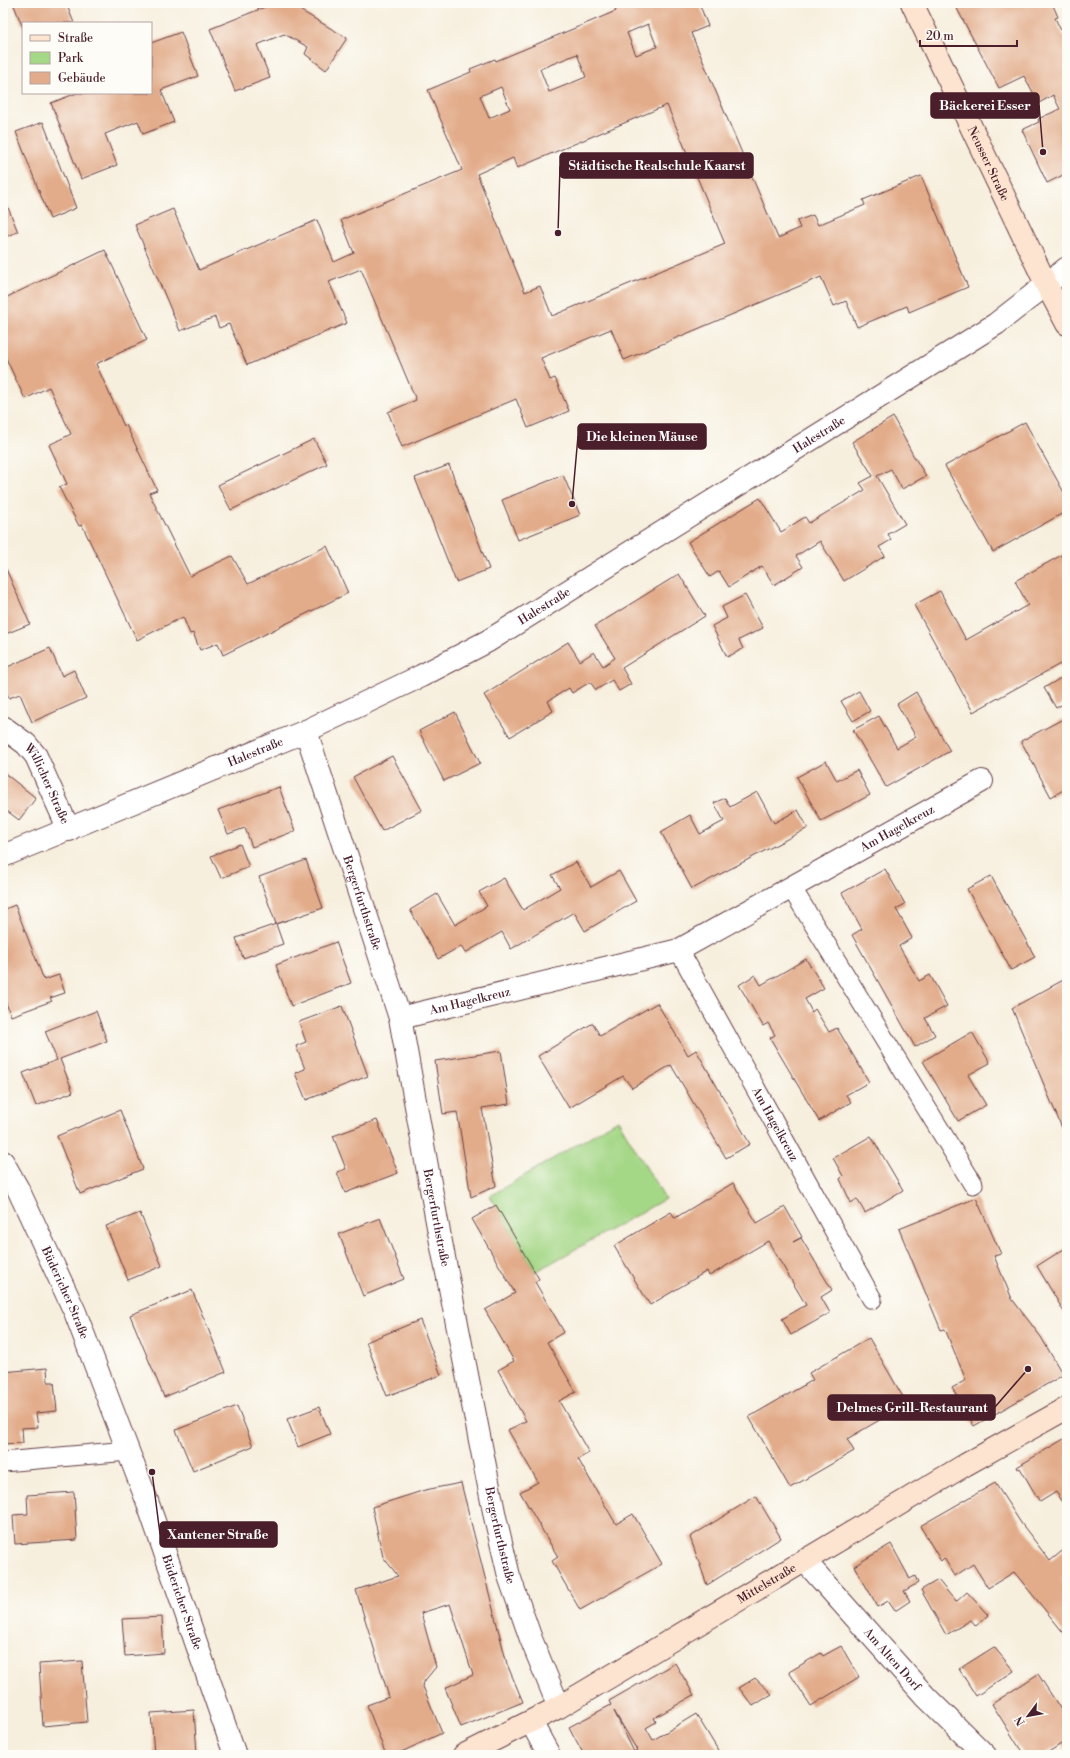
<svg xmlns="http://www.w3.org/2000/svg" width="1070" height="1758" font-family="'Libre Bodoni',serif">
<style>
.green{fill:#a4d786;stroke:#777b58}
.building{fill:#e2ab89;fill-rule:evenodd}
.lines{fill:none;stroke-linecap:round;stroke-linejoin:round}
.lane-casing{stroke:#643e46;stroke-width:21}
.street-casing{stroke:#643e46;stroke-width:24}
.secondary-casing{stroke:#643e46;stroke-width:24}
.lane{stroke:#fff;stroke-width:19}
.street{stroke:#fff;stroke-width:22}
.secondary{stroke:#fde4d0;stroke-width:22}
.labels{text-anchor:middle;stroke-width:3;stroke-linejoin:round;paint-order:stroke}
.street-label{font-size:12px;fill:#4a1f2b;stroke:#fdfcf7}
.leader{fill:none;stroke:#4a1f2b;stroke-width:1.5}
.callout-dot{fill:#4a1f2b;stroke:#fdfcf7;stroke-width:1.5}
.callout{fill:#4a1f2b;stroke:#4a1f2b;stroke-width:1.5}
.callout-label{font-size:13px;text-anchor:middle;font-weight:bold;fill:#fff}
</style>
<rect width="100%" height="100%" fill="#fdfcf7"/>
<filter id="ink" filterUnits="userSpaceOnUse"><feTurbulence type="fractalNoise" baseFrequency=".025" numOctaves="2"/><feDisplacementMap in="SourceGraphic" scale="8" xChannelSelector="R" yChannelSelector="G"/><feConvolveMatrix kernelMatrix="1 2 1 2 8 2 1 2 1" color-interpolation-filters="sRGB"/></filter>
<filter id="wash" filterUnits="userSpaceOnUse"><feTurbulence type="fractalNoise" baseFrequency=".012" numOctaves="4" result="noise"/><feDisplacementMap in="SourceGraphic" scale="16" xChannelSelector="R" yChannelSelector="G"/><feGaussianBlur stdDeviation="0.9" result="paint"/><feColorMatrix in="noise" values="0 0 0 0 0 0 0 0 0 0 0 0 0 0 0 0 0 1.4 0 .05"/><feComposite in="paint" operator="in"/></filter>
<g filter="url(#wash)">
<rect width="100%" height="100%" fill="#f7efde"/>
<!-- green -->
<path class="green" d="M618 1120 665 1199 535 1272 490 1196Z"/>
<g id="blocks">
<!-- building -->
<g class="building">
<path d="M13 3H66L74 23H23V28Z"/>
<path d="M275 3H288L347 38 326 70 305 54 308 47 284 34 257 45 270 78 235 91 210 29Z"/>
<path d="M627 3H699L708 26 691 33 778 238 800 228 797 221 813 215 818 225 865 205 863 200 921 176 968 287 909 312 907 306 857 327 846 301 834 306 821 277 624 360 611 329 541 358 550 380 555 378 569 411 528 428 516 399 402 447 388 412 416 400 361 269 329 282 347 323 247 365 229 324 219 328 215 317 180 331 135 225 173 209 199 270 317 220 334 262 354 253 341 220 462 170 428 90 471 72 470 69 495 59 496 61 616 11 615 8ZM648 24 657 47 636 55 627 33ZM577 54 586 77 549 92 540 69ZM501 87 510 109 489 118 480 96ZM667 105 725 244 552 316 540 286 525 292 477 174 513 158 517 168Z"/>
<path d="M954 3H1052L1058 17 1055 18 1067 43V173L1047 183 1022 130 1039 122 1038 119 1060 109 1053 95 1039 103 1024 76 999 88Z"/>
<path d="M181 32 198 76 161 90 174 122 143 134 138 121 105 134 117 165 81 179 51 103 77 93H151V43Z"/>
<path d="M43 122 76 208 50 219 16 132Z"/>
<path d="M3 195 18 232 3 237Z"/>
<path d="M105 250 147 340 96 364 124 426 126 425 157 490 149 493 190 576 232 556 248 584 327 546 348 593 223 655 218 643 200 650 193 633 190 634 183 617 137 640 82 525 79 526 59 487 67 484 49 445 71 434 49 387 25 399 3 352V299Z"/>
<path d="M893 417 913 455 926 476 902 489 891 469 877 476 905 524 888 534 891 540 879 547 885 556 844 581 820 541 796 556 803 567 774 585 762 566 729 587 719 571 710 577 688 542 760 498 781 532 805 517 809 523 865 490 860 483 873 476 852 442Z"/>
<path d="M1025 422 1067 498V511L993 552 945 466Z"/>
<path d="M314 439 327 464 231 510 218 485Z"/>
<path d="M449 465 489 569 456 582 415 478Z"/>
<path d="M563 475 580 515 518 540 502 500Z"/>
<path d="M1067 552V702L1056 708 1044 688 1066 675 1060 664 973 712 914 605 940 591 966 640 1028 605 1015 581Z"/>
<path d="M6 569 30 624 3 635V570Z"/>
<path d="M679 574 705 616 622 668 631 684 619 691 612 680 596 690 590 682 572 693 569 688 548 701 553 711 510 737 484 695 568 642 580 661 594 652 603 666 615 658 595 626Z"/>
<path d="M745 595 763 628 739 640 743 649 727 657 712 626 727 618 722 607Z"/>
<path d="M50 648 62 676 74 670 86 698 32 722 20 694 9 698 3 685V669Z"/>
<path d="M859 691 870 711 853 721 841 701Z"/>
<path d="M916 692 950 751 886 787 853 730 879 716 897 748 916 737 897 704Z"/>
<path d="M455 712 480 763 444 781 419 731Z"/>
<path d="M1067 717V788L1051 797 1021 741Z"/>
<path d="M392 756 422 810 382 831 353 777Z"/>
<path d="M826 761 837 781 857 770 870 795 821 821 797 777Z"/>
<path d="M3 772 36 798 19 820 3 808Z"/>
<path d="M279 787 295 831 252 847 245 828 228 834 218 810Z"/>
<path d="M757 792 774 823 798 810 808 828 692 889 661 832 690 815 700 834 724 821 714 803 725 798 730 807Z"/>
<path d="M240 844 249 867 221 878 211 856Z"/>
<path d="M306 860 323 908 276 924 259 877Z"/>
<path d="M576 862 591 887 619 871 636 901 585 931 574 912 511 949 502 932 465 953 461 946 438 959 410 910 437 894 455 925 487 906 479 892 504 878 523 910 560 888 552 875Z"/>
<path d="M885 869 905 904 896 909 912 938 899 946 919 981 930 975 947 1006 925 1018 935 1035 915 1047 852 935 862 929 842 893Z"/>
<path d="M991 876 1035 957 1011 970 967 889Z"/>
<path d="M15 905 44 980 59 975 65 993 50 998 52 1001 11 1016 3 995V910Z"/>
<path d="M276 924 283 944 243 958 236 938Z"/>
<path d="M336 942 351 983 291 1006 276 965Z"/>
<path d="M806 959 824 988 805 999 812 1012 815 1009 829 1032 837 1028 869 1082 846 1095 851 1102 819 1121 770 1038 775 1035 768 1023 763 1026 739 985 755 975 761 985Z"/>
<path d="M1067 978V1140L1012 1008Z"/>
<path d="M657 1003 688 1055 696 1050 750 1144 726 1158 671 1065 632 1088 623 1076 569 1108 538 1056 593 1023 600 1036Z"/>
<path d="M342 1006 368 1076 306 1100 295 1073 305 1069 296 1046 306 1042 299 1022Z"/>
<path d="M96 1011 107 1041 60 1059 73 1092 36 1106 23 1073 57 1060 45 1031Z"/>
<path d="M972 1032 990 1063 968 1075 986 1105 958 1121 923 1061Z"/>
<path d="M501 1051 509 1104 482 1108 496 1186 471 1197 457 1112 443 1114 435 1061Z"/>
<path d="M120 1110 143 1169 80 1194 57 1136Z"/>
<path d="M377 1120 398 1173 345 1193 337 1172 346 1169 333 1136Z"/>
<path d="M871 1136 903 1190 865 1213 857 1199 851 1203 840 1179 843 1176 833 1158Z"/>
<path d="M733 1183 757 1223 785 1207 802 1237 793 1242 801 1238 832 1290 821 1297 830 1313 791 1335 782 1319 806 1305 768 1241 709 1276 707 1271 650 1305 614 1246 671 1212 675 1218Z"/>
<path d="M976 1198 1001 1254 994 1256 1012 1299 1041 1337 1063 1375 974 1426 952 1388 966 1380 945 1329 941 1330 899 1229Z"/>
<path d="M496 1205 539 1279 535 1282 564 1332 547 1342 576 1392 559 1401 589 1453 578 1459 616 1524 633 1514 662 1564 580 1610 552 1561 558 1557 520 1492 538 1482 508 1430 526 1421 498 1370 514 1361 485 1310 515 1293 472 1219Z"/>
<path d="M140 1213 162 1266 128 1280 106 1226Z"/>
<path d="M380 1218 404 1279 363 1296 339 1234Z"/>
<path d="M1067 1247V1317L1037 1266Z"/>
<path d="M192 1290 226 1372 164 1397 130 1315Z"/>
<path d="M420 1320 441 1375 387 1396 366 1342Z"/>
<path d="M869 1338 907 1404 847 1439 854 1451 790 1488 749 1417 813 1380 809 1373Z"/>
<path d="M47 1368 48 1382H54L57 1411 36 1413 38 1427 22 1428 23 1443 3 1444V1372Z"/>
<path d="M237 1406 253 1446 193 1471 176 1430Z"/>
<path d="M319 1407 330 1434 298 1447 287 1419Z"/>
<path d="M1067 1437V1508L1056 1492 1040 1502 1020 1468 1018 1469 1017 1467Z"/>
<path d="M461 1483 507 1664 523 1702 461 1727 445 1688 473 1675 450 1604 421 1613 436 1667 422 1684 442 1733 395 1755H386L367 1705 389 1697 356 1590 398 1576 383 1557 372 1507 425 1490Z"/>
<path d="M995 1483 1021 1523 1050 1561 1067 1547V1637L1014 1572 988 1588 973 1564 955 1576 944 1558 941 1561 920 1526Z"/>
<path d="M74 1492 77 1540 15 1544 13 1515 28 1514 27 1495Z"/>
<path d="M756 1496 781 1538 707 1585 690 1537Z"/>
<path d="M891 1544 910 1579 915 1576 918 1583 904 1591 910 1601 895 1611 888 1601 878 1607 854 1566Z"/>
<path d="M938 1580 956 1602 967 1592 988 1615 976 1626 971 1620 946 1635 921 1590Z"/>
<path d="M162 1617 164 1653 125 1656 122 1619Z"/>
<path d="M841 1646 859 1677 811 1706 789 1672 821 1653 823 1656Z"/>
<path d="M994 1647 1014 1671 976 1696 959 1669Z"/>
<path d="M82 1661 87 1722 43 1726 39 1664Z"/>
<path d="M675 1663 694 1695 654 1718 656 1722 646 1728 653 1740 696 1714 721 1755H584L569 1727 611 1705 609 1701ZM614 1711 637 1750 634 1752Z"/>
<path d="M1038 1674 1067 1719V1754L1061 1744 1044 1755H1024L992 1704Z"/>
<path d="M755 1678 772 1694 753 1706 739 1688Z"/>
<path d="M194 1710 197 1754 154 1755 151 1713Z"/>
</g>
</g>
</g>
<g filter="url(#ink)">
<use href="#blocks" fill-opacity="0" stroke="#643e46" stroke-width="1"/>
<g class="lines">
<defs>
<g id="lane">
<path d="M791 887 973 1184"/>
<path id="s1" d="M679 950 872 1299"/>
<path d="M3 1462 128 1451"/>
</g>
<g id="street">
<path id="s2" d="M3 727 26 744 36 756 69 830"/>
<path id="s3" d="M306 731 400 1018 438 1227 495 1517 509 1576 531 1639 559 1707"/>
<path id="s4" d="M3 856 306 731 421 676 488 641 996 324 1067 268"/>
<path id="s5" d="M400 1018 679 950 982 781"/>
<path id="s6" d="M3 1162 18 1189 75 1312 146 1498 235 1755"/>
<path id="s7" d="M804 1560 926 1697 985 1755"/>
<path d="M531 1722 549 1755"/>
</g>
<g id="secondary">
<path id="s8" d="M912 3 1046 284 1067 324"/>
<path id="s9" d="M464 1755 559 1707 965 1465 1067 1408"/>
</g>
</defs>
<!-- lane casing -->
<use href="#lane" class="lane-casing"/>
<!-- street casing -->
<use href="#street" class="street-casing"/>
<!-- secondary casing -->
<use href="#secondary" class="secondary-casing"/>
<!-- lane -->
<use href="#lane" class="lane"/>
<!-- street -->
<use href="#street" class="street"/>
<!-- secondary -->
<use href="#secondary" class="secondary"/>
</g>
</g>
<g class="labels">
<!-- street labels -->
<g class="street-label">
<text dy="4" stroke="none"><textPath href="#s8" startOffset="178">Neusser Straße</textPath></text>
<text dy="4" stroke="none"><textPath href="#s4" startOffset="921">Halestraße</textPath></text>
<text dy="4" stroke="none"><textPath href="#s4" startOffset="597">Halestraße</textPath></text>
<text dy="4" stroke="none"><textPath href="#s4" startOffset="273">Halestraße</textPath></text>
<text dy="4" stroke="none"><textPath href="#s2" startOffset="74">Willicher Straße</textPath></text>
<text dy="4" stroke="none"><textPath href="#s5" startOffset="537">Am Hagelkreuz</textPath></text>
<text dy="4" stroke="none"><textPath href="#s3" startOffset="181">Bergerfurthstraße</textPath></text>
<text dy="4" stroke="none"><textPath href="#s5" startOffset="72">Am Hagelkreuz</textPath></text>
<text dy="4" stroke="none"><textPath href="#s1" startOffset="199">Am Hagelkreuz</textPath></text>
<text dy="4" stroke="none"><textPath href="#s3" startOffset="505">Bergerfurthstraße</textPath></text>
<text dy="4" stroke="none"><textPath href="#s6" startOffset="145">Büdericher Straße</textPath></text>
<text dy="4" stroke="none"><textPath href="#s3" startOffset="829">Bergerfurthstraße</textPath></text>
<text dy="4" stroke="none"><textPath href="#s9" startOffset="348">Mittelstraße</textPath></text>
<text dy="4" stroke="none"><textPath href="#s6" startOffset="476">Büdericher Straße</textPath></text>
<text dy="4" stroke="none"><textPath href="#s7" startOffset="133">Am Alten Dorf</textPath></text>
</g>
</g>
<!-- callouts -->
<path class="leader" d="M1043 152L1039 105M558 233L560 166M572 504L578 436M1028 1369L995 1407M152 1472L160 1534"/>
<g class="callout-dot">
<circle cx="1043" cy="152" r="4"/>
<circle cx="558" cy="233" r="4"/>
<circle cx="572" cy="504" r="4"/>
<circle cx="1028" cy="1369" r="4"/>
<circle cx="152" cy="1472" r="4"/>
</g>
<g class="callout">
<rect x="931" y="93" width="108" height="25" rx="4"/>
<rect x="560" y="153" width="193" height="25" rx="4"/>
<rect x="578" y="424" width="128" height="25" rx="4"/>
<rect x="828" y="1395" width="167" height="25" rx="4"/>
<rect x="160" y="1522" width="117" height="25" rx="4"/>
</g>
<g class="callout-label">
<text x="985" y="110">Bäckerei Esser</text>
<text x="657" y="170">Städtische Realschule Kaarst</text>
<text x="642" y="441">Die kleinen Mäuse</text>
<text x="912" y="1412">Delmes Grill-Restaurant</text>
<text x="218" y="1539">Xantener Straße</text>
</g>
<!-- margin -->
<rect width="1070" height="1758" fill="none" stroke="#fdfcf7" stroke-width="16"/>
<!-- legend -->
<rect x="22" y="22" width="130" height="72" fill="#fdfcf7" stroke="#b5a4a5"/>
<rect x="30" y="35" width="20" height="6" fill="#fde4d0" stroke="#b5a4a5"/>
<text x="58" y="42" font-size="12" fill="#4a1f2b">Straße</text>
<rect x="30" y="52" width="20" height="12" fill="#a4d786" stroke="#b5a4a5"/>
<text x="58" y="62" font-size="12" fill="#4a1f2b">Park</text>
<rect x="30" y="72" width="20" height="12" fill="#e2ab89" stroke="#b5a4a5"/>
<text x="58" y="82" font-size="12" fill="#4a1f2b">Gebäude</text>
<!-- north arrow -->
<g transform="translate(1028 1716) rotate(238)" stroke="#fdfcf7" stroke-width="3" paint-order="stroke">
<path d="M0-3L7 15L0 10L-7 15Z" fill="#4a1f2b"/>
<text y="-6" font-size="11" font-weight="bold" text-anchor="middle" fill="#4a1f2b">N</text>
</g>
<!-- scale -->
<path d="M920 40v6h97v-6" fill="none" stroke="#4a1f2b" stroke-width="2"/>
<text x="926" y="40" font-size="12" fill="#4a1f2b" stroke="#fdfcf7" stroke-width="3" paint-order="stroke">20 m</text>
</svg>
